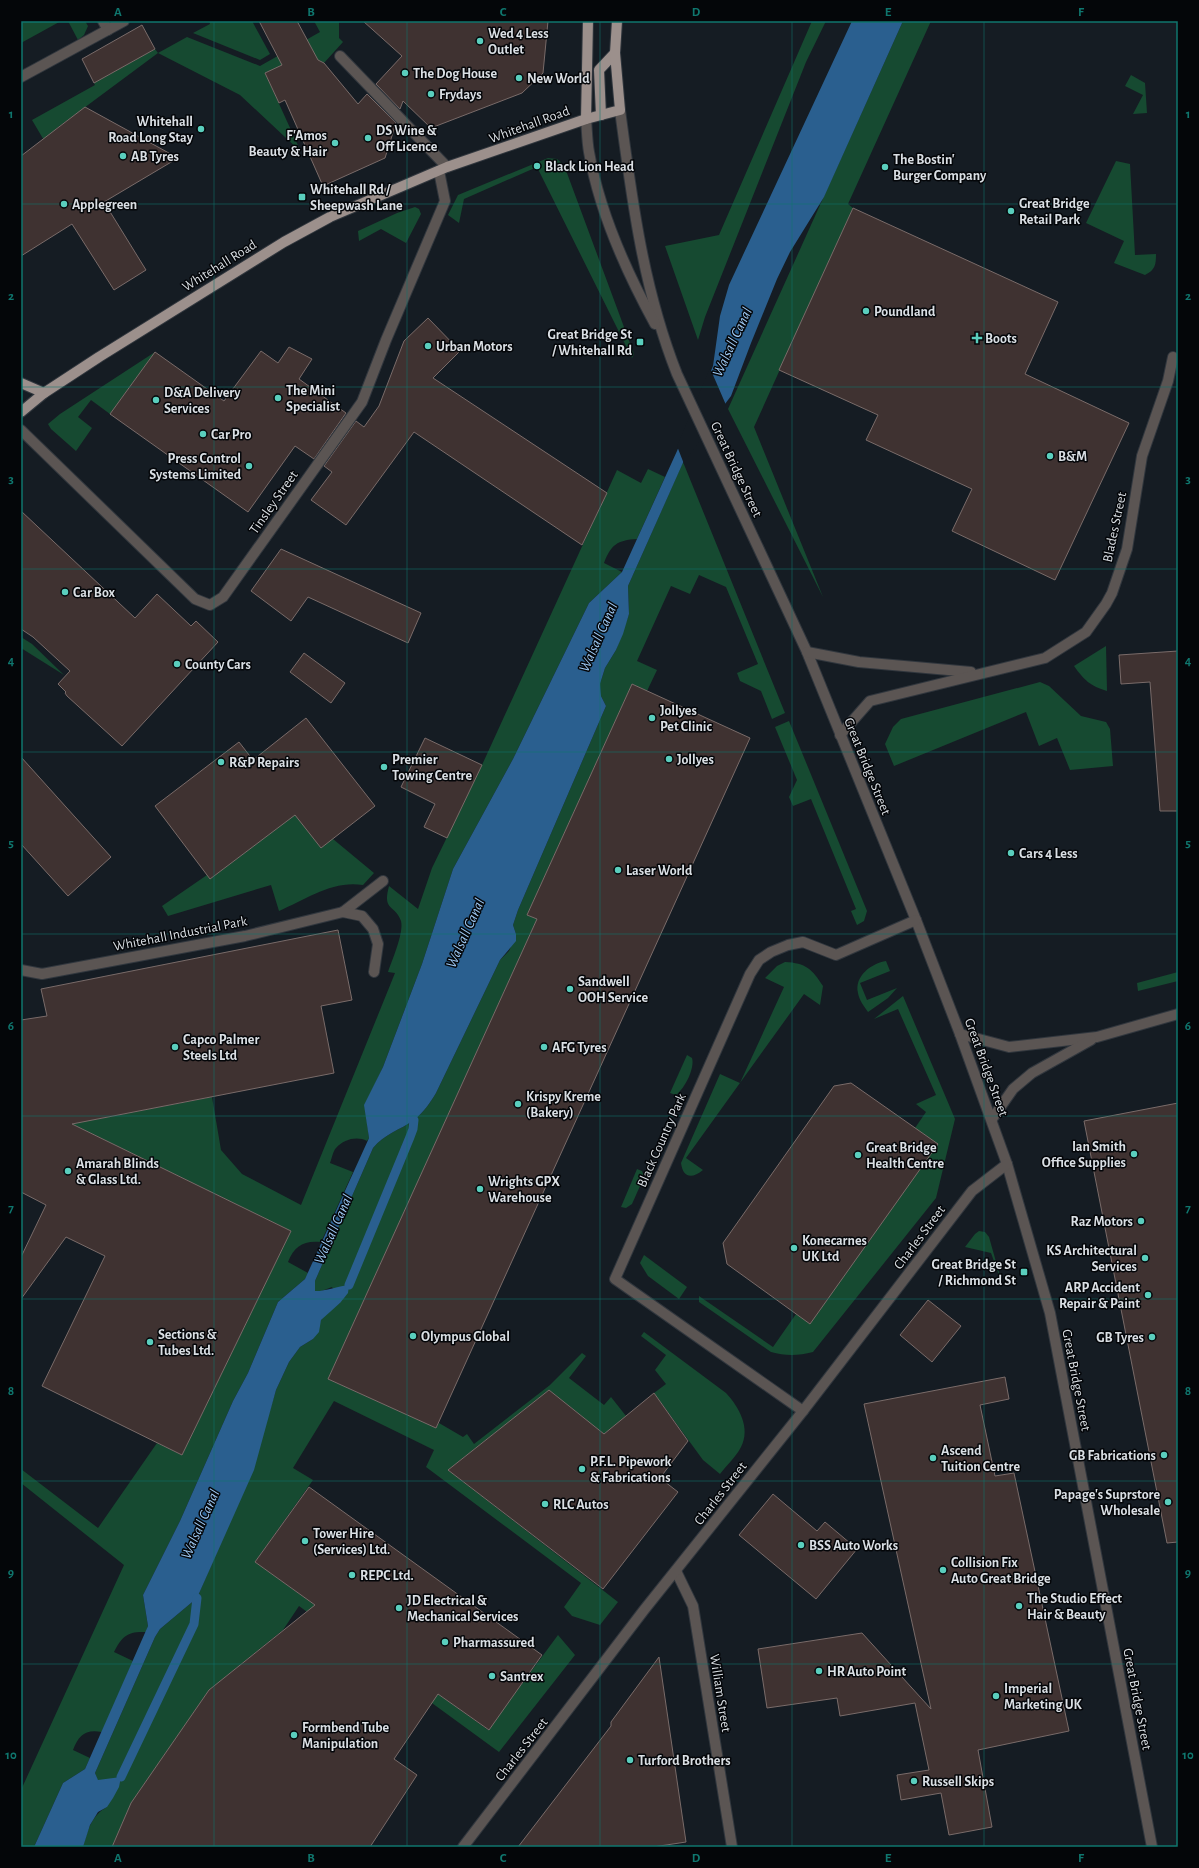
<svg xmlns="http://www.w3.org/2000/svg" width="1199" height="1868" font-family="'Alegreya Sans',sans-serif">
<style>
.green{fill:#164a31}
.water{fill:#2a5f8f}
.pier{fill:#151c23}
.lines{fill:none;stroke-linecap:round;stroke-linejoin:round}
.stream{stroke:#2a5f8f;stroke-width:9}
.building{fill:#3f3231;stroke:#796b69}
.minor-casing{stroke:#31373e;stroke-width:12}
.major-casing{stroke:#31373e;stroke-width:12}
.minor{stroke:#5b5553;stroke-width:10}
.major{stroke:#9c908c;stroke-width:10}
.grid{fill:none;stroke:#0f766e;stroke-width:1;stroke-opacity:0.55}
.poi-dot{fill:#5acebd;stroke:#040609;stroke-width:1.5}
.labels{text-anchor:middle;stroke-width:3;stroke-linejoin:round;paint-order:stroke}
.poi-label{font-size:14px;font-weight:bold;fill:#dadfe4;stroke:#040609;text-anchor:start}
.street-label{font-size:14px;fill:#dadfe4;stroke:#040609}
.water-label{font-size:15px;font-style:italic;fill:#9ec9f4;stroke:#040609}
.neatline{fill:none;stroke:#0f766e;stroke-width:1.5}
.grid-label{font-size:13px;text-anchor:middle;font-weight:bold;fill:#0f766e}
</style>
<rect width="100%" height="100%" fill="#151c23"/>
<!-- green -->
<g class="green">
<path d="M21 21H61L21 43Z"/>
<path d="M68 21H85L88 26 84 35 78 40Z"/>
<path d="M209 21H252L270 54 260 60 193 33 210 24Z"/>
<path d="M314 21H339V38L343 42 324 63 313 57 265 73 301 152 240 95 158 53 57 128 45 142 32 120 95 85 94 83 155 49 158 53 187 37 260 66 320 32Z"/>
<path d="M812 21H826L806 62 705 317 698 340 665 246 719 235Z"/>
<path d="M903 21H931L848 204 853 208 754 427 823 597 728 409Z"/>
<path d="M1131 75 1145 83 1147 113 1133 114 1143 95 1125 86Z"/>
<path d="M548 158 557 159 564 165 634 354 632 358 537 167 464 199 459 223 448 215 458 195Z"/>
<path d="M1116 161 1130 164 1135 255 1156 254C1156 265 1155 270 1145 275L1114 263 1124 241 1086 223Z"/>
<path d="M415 207 419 209 421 214 406 243 381 229 359 241 358 231 397 213Z"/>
<path d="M155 352 110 414 91 400 78 417 92 428 76 451 51 429 48 424 60 414Z"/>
<path d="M683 462 785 713 772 719 761 691 740 681 737 673 758 664 726 587 699 575 690 594 671 586 637 661 657 670 647 691 632 684 527 915 537 919 328 1379 436 1428 439 1423 463 1437 467 1434 474 1444 550 1385 582 1353 586 1356 569 1378 604 1405 611 1397 626 1416 604 1434 549 1390 448 1470 618 1602 600 1625 572 1616 564 1607 581 1583 426 1467 434 1450 334 1401 293 1468 313 1480 255 1562 488 1730 558 1635 575 1655 499 1752 299 1606 283 1630 209 1690 131 1803 112 1847H83C88 1830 91 1816 107 1807L95 1773 155 1637 160 1629 197 1598 216 1554 270 1410 276 1390 289 1362 300 1347 313 1339 321 1320 326 1314 340 1303 332 1287 319 1292 314 1291 315 1281 373 1148C384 1134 400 1130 414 1120 424 1112 430 1103 436 1093L500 960 509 951 516 934 513 925 518 910 606 706 601 696 600 684 605 668 616 650 629 614 628 586Z"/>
<path d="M648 469 665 477 637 539C617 540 611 545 604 563L622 572 589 603 513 759 453 869 422 964 383 1067 365 1105 369 1138 367 1141C357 1136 344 1139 336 1148 333 1151 332 1158 330 1163L353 1172 321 1242C304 1240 294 1246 288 1262L308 1273 305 1279 278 1302 248 1373 233 1401 180 1521 143 1595 148 1626 146 1632C128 1631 122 1636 114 1652L133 1661 102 1732C85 1729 79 1735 73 1750L90 1758 85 1769 63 1783 34 1847H21V1790L124 1565 21 1483V1469L98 1528 157 1443 182 1455 291 1231 21 1099 87 1089 93 1120 212 1097 221 1150 242 1174 301 1205 395 973 388 972C392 960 404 933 401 921 395 904 382 912 389 886L418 909 432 868 482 765 617 470 641 483Z"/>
<path d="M21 637 32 644 64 675 21 648Z"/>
<path d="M1106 646 1107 691C1090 686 1084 680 1074 666Z"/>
<path d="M1040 682 1049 686 1081 716 1106 722 1110 729 1113 766 1070 770 1057 738 1039 746 1026 712 894 766 885 744 893 727 901 719Z"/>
<path d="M789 721 867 911 864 921 857 925 851 911 856 909 811 799 793 806 789 797 797 780 775 727Z"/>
<path d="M293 812 333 839 374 873 363 885C333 880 306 899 279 911L271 885 168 916 162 906 207 875 210 879 285 822Z"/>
<path d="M886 961 890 971 860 983 867 1000 897 988 888 998 868 1012C864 1006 859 1000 858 993 854 976 872 963 886 961Z"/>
<path d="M785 962C806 963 812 969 823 986L820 1005 804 994 686 1158 703 1170C692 1179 683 1178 681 1163L720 1074 740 1083 784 987 765 978 777 966Z"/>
<path d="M1178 972V981L1138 991 1137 983Z"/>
<path d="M903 996 955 1119 936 1198 813 1352C798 1356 785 1356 771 1352L699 1302V1296L773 1347 796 1314 937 1144 915 1128 926 1112 916 1104 936 1095 898 1009 874 1019Z"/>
<path d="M687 1055 692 1058C695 1068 685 1088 676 1095L670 1093Z"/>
<path d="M637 1169 642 1171 644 1177 632 1204 626 1208 621 1207Z"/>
<path d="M979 1231 985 1232 989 1237 1002 1283 991 1253 965 1247 975 1234Z"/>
<path d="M644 1255 687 1287 679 1299 648 1276 640 1263Z"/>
<path d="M644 1332 726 1393C739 1407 751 1428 741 1447 736 1457 726 1466 720 1474L703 1460 654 1393 666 1384 655 1370 666 1355 641 1336Z"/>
</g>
<!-- water -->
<path class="water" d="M852 21H903L824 197 790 252 777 279 751 343 731 396 686 456 628 586 629 614 623 634 616 650 605 668 600 684 601 696 606 706 518 910 513 925 516 934V941L500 960 436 1093C430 1103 424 1112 414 1120 400 1130 384 1134 373 1148L315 1281V1291C321 1292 340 1286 349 1285L348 1293 340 1303 321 1320 319 1332 313 1339 300 1347 289 1362 276 1390 254 1470 197 1598 160 1629 155 1637 95 1773 98 1780 121 1777 119 1787 113 1798 107 1807 98 1812 90 1825 83 1847H34L63 1783 85 1769 148 1626 143 1595 180 1521 233 1401 248 1373 278 1302 305 1279 369 1138 364 1105 383 1067 422 964 453 869 513 759 589 603 622 572 677 451 713 366 720 316 729 285Z"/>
<!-- pier -->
<path class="pier" d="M710 368 726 405 688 457 684 464 677 446Z"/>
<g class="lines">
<!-- stream -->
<g class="stream">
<path d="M349 1285 410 1137 413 1129 414 1120"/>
<path d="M121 1777 194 1624 197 1598"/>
</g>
</g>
<!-- building -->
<g class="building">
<path d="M259 21H297L318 60 324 63 358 104 367 94 396 123 385 158 323 186 285 100 279 103 265 73 282 65Z"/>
<path d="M363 21H548L543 73 522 93 431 128 403 101 400 109 376 84 402 56Z"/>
<path d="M142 25 155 49 94 83 82 59Z"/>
<path d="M85 107 178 158 104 202 146 270 114 290 72 224 21 256V156Z"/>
<path d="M853 208 1058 302 1025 374 1129 423 1055 580 952 531 972 489 866 440 878 415 779 370Z"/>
<path d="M428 318 460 351 433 378 607 493 582 545 414 432 346 525 311 500 332 472 324 466 356 421 364 427 379 406 404 341Z"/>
<path d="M289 347 312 359 299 379 346 413 314 459 295 446 248 512 110 414 155 352 224 401 261 351 278 363Z"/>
<path d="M21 511 135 618 157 594 191 626 196 621 218 642 122 746 67 696 65 693 66 692 58 684 70 671 33 637 21 629Z"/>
<path d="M281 549 421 613 408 643 308 597 291 621 251 591Z"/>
<path d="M1178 651V811H1160L1150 682 1121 684 1119 655Z"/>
<path d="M304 653 345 683 331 703 290 672Z"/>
<path d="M632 684 750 738 436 1428 328 1379 537 919 527 915Z"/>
<path d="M306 718 375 806 321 848 295 815 210 879 155 806 239 742 253 760Z"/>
<path d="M425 738 482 765 447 838 424 827 435 804 401 787Z"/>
<path d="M21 757 111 857 68 896 21 844Z"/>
<path d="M338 930 352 1000 321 1006 334 1073 72 1124 291 1231 182 1455 42 1386 105 1256 66 1237 21 1299V1257L46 1205 21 1192V1020L47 1016 41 989Z"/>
<path d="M851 1083 938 1144 810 1324 727 1264 723 1243 834 1086Z"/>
<path d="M1178 1103V1542L1167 1543 1084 1121Z"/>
<path d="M928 1300 961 1326 932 1362 900 1335Z"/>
<path d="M1005 1377 1009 1399 980 1405 995 1476 1014 1473 1069 1731 978 1750 992 1827 949 1835 941 1793 901 1800 897 1775 929 1770 915 1703 840 1716 837 1698 767 1708 758 1649 862 1633 931 1709 864 1404Z"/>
<path d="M549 1390 604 1434 654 1393 688 1441 660 1478 678 1492 603 1589 448 1470Z"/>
<path d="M309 1487 542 1655 489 1730 438 1694 394 1759 417 1775 370 1847H112L131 1803 209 1690 315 1605 255 1562Z"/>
<path d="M773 1494 817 1531 825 1522 857 1549 816 1599 739 1535Z"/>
<path d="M659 1657 686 1842 653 1847H518L611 1726V1722Z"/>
</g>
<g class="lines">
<defs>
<g id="minor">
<path d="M103 21 108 30"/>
<path d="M340 56 447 167"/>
<path d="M21 77 124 21"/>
<path d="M620 110C632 200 643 288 677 374L807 652 916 920 960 1034 1007 1164 1050 1313 1152 1847"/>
<path d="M586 119C587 130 587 141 589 152 599 210 627 273 655 324"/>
<path d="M21 430 195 599 210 605 223 597 362 402 386 340 445 201 439 171"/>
<path d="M807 652 859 662 971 672"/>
<path d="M840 735 870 701 1045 658 1086 632 1106 604 1112 593 1127 549 1142 456 1168 381 1173 357"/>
<path d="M343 912 383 881"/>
<path d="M21 970 42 974 245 936 343 912 362 916 373 929 378 944 374 972"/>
<path d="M960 1034 1009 1047 1097 1037 1178 1014"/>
<path d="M992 1119 1013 1089 1032 1073 1091 1040"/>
<path d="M803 1411 615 1279 750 974 759 960 771 952 788 945 803 942 836 955 916 920"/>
<path d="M676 1571 693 1606 732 1847"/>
<path d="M463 1847 644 1610 803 1411 972 1191 1007 1164"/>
</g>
<g id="major">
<path d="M601 115 599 70 615 53"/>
<path d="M586 119 588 21"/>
<path d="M21 383 44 393"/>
<path d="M21 412 44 393 99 357 284 242 330 217 447 167 586 119 620 110 615 53 617 21"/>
</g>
</defs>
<!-- minor casing -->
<use href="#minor" class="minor-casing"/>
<!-- major casing -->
<use href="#major" class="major-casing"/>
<!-- minor -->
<use href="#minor" class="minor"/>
<!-- major -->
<use href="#major" class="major"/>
</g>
<!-- grid -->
<path class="grid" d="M214 21V1847M407 21V1847M600 21V1847M792 21V1847M984 21V1847M21 204H1178M21 387H1178M21 569H1178M21 752H1178M21 934H1178M21 1116H1178M21 1299H1178M21 1481H1178M21 1664H1178"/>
<!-- markers -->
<g class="poi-dot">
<circle cx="480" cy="41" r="4"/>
<circle cx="405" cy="73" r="4"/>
<circle cx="519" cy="78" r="4"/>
<circle cx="431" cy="94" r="4"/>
<circle cx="201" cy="129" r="4"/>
<circle cx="368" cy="138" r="4"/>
<circle cx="335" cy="143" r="4"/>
<circle cx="123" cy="156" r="4"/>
<circle cx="537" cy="166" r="4"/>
<circle cx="885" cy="167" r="4"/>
<rect x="298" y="193" width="8" height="8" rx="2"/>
<circle cx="64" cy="204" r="4"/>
<circle cx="1011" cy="211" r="4"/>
<circle cx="866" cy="311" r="4"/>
<path d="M975 332h4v4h4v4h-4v4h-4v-4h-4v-4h4z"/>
<rect x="636" y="338" width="8" height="8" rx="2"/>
<circle cx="428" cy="346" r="4"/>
<circle cx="278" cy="398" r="4"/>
<circle cx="156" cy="400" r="4"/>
<circle cx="203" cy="434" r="4"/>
<circle cx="1050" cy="456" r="4"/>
<circle cx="249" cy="466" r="4"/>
<circle cx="65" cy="592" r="4"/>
<circle cx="177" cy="664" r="4"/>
<circle cx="652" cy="718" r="4"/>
<circle cx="669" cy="759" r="4"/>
<circle cx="221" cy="762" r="4"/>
<circle cx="384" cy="767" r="4"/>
<circle cx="1011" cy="853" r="4"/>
<circle cx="618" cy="870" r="4"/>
<circle cx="570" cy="989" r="4"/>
<circle cx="175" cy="1047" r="4"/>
<circle cx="544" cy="1047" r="4"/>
<circle cx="518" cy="1104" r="4"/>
<circle cx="1134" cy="1154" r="4"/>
<circle cx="858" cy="1155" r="4"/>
<circle cx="68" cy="1171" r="4"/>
<circle cx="480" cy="1189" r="4"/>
<circle cx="1141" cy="1221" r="4"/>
<circle cx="794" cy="1248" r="4"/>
<circle cx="1145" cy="1258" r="4"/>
<rect x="1020" y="1268" width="8" height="8" rx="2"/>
<circle cx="1148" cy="1295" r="4"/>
<circle cx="413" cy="1336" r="4"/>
<circle cx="1152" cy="1337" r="4"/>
<circle cx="150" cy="1342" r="4"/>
<circle cx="1164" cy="1455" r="4"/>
<circle cx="933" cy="1458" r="4"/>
<circle cx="582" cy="1469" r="4"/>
<circle cx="1168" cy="1502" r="4"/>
<circle cx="545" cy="1504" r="4"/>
<circle cx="305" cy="1541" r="4"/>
<circle cx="801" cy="1545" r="4"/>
<circle cx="943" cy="1570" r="4"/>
<circle cx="352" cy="1575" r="4"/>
<circle cx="1019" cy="1606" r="4"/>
<circle cx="399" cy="1608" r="4"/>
<circle cx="445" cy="1642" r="4"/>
<circle cx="819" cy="1671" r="4"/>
<circle cx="492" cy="1676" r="4"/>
<circle cx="996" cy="1696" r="4"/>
<circle cx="294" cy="1735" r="4"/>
<circle cx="630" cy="1760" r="4"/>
<circle cx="914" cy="1781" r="4"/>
</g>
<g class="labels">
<!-- poi labels -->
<g class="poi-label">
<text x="488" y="38">Wed 4 Less<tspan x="488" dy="16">Outlet</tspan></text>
<text x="413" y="78">The Dog House</text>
<text x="527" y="83">New World</text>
<text x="439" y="99">Frydays</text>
<text x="193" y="126" text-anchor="end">Whitehall<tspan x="193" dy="16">Road Long Stay</tspan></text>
<text x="376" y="135">DS Wine &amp;<tspan x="376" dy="16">Off Licence</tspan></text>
<text x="327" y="140" text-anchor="end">F'Amos<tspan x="327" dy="16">Beauty &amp; Hair</tspan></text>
<text x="131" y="161">AB Tyres</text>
<text x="893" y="164">The Bostin'<tspan x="893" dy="16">Burger Company</tspan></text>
<text x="545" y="171">Black Lion Head</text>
<text x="310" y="194">Whitehall Rd /<tspan x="310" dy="16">Sheepwash Lane</tspan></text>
<text x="1019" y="208">Great Bridge<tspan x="1019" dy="16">Retail Park</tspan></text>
<text x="72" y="209">Applegreen</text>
<text x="874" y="316">Poundland</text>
<text x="632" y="339" text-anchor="end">Great Bridge St<tspan x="632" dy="16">/ Whitehall Rd</tspan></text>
<text x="985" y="343">Boots</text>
<text x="436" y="351">Urban Motors</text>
<text x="286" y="395">The Mini<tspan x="286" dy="16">Specialist</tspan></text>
<text x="164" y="397">D&amp;A Delivery<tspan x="164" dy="16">Services</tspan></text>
<text x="211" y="439">Car Pro</text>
<text x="1058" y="461">B&amp;M</text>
<text x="241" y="463" text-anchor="end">Press Control<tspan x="241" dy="16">Systems Limited</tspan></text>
<text x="73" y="597">Car Box</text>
<text x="185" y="669">County Cars</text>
<text x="660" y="715">Jollyes<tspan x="660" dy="16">Pet Clinic</tspan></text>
<text x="392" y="764">Premier<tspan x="392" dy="16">Towing Centre</tspan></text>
<text x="677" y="764">Jollyes</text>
<text x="229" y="767">R&amp;P Repairs</text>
<text x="1019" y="858">Cars 4 Less</text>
<text x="626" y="875">Laser World</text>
<text x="578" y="986">Sandwell<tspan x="578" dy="16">OOH Service</tspan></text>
<text x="183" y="1044">Capco Palmer<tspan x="183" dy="16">Steels Ltd</tspan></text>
<text x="552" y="1052">AFG Tyres</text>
<text x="526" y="1101">Krispy Kreme<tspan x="526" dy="16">(Bakery)</tspan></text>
<text x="1126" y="1151" text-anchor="end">Ian Smith<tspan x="1126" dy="16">Office Supplies</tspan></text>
<text x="866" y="1152">Great Bridge<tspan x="866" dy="16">Health Centre</tspan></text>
<text x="76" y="1168">Amarah Blinds<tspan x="76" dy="16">&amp; Glass Ltd.</tspan></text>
<text x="488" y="1186">Wrights GPX<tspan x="488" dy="16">Warehouse</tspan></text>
<text x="1133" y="1226" text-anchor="end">Raz Motors</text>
<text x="802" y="1245">Konecarnes<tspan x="802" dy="16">UK Ltd</tspan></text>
<text x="1137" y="1255" text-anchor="end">KS Architectural<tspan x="1137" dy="16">Services</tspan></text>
<text x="1016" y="1269" text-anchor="end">Great Bridge St<tspan x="1016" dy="16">/ Richmond St</tspan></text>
<text x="1140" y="1292" text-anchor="end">ARP Accident<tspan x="1140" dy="16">Repair &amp; Paint</tspan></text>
<text x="158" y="1339">Sections &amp;<tspan x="158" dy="16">Tubes Ltd.</tspan></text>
<text x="421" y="1341">Olympus Global</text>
<text x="1144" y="1342" text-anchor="end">GB Tyres</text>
<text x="941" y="1455">Ascend<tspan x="941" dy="16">Tuition Centre</tspan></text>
<text x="1156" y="1460" text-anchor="end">GB Fabrications</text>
<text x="590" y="1466">P.F.L. Pipework<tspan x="590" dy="16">&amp; Fabrications</tspan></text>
<text x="1160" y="1499" text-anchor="end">Papage's Suprstore<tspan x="1160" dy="16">Wholesale</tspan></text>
<text x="553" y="1509">RLC Autos</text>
<text x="313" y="1538">Tower Hire<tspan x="313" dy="16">(Services) Ltd.</tspan></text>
<text x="809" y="1550">BSS Auto Works</text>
<text x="951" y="1567">Collision Fix<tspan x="951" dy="16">Auto Great Bridge</tspan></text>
<text x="360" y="1580">REPC Ltd.</text>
<text x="1027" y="1603">The Studio Effect<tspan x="1027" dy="16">Hair &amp; Beauty</tspan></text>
<text x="407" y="1605">JD Electrical &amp;<tspan x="407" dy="16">Mechanical Services</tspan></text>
<text x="453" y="1647">Pharmassured</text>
<text x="827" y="1676">HR Auto Point</text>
<text x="500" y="1681">Santrex</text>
<text x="1004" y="1693">Imperial<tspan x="1004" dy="16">Marketing UK</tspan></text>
<text x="302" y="1732">Formbend Tube<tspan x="302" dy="16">Manipulation</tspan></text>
<text x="638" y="1765">Turford Brothers</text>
<text x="922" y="1786">Russell Skips</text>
</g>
<!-- street labels -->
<g class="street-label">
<text transform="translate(529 124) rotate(-20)" y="5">Whitehall Road</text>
<text transform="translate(219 265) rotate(-32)" y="5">Whitehall Road</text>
<text transform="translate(737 469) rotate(65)" y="5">Great Bridge Street</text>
<text transform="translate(273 502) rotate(-55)" y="5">Tinsley Street</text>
<text transform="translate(1114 527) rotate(-78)" y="5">Blades Street</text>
<text transform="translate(868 766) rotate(68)" y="5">Great Bridge Street</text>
<text transform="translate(180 933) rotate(-11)" y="5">Whitehall Industrial Park</text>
<text transform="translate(987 1067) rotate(70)" y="5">Great Bridge Street</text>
<text transform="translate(661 1140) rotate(-66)" y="5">Black Country Park</text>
<text transform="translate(919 1237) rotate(-53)" y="5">Charles Street</text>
<text transform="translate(1077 1380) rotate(79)" y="5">Great Bridge Street</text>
<text transform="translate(720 1493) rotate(-52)" y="5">Charles Street</text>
<text transform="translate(721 1693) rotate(81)" y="5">William Street</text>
<text transform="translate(1138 1699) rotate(79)" y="5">Great Bridge Street</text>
<text transform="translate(521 1749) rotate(-52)" y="5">Charles Street</text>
</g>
<!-- water labels -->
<g class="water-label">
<text transform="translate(732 342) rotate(-65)" y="5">Walsall Canal</text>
<text transform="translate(598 637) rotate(-66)" y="5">Walsall Canal</text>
<text transform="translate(465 933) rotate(-66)" y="5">Walsall Canal</text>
<text transform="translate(333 1229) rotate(-66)" y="5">Walsall Canal</text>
<text transform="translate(200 1524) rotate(-66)" y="5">Walsall Canal</text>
</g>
</g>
<!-- border -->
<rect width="1199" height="1868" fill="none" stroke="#040609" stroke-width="44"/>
<rect x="22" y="22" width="1155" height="1824" class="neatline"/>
<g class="grid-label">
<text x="118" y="16">A</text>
<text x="311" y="16">B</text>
<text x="503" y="16">C</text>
<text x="696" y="16">D</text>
<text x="888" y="16">E</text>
<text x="1081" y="16">F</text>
<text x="11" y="118">1</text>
<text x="1188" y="118">1</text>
<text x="11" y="300">2</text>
<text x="1188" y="300">2</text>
<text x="11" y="483">3</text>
<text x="1188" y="483">3</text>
<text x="11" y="665">4</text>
<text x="1188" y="665">4</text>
<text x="11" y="847">5</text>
<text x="1188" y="847">5</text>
<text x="11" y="1030">6</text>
<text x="1188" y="1030">6</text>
<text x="11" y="1212">7</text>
<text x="1188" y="1212">7</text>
<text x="11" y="1395">8</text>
<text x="1188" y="1395">8</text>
<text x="11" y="1577">9</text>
<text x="1188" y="1577">9</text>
<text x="11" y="1759">10</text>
<text x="1188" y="1759">10</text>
<text x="118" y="1862">A</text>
<text x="311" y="1862">B</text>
<text x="503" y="1862">C</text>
<text x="696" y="1862">D</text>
<text x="888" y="1862">E</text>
<text x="1081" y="1862">F</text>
</g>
</svg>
